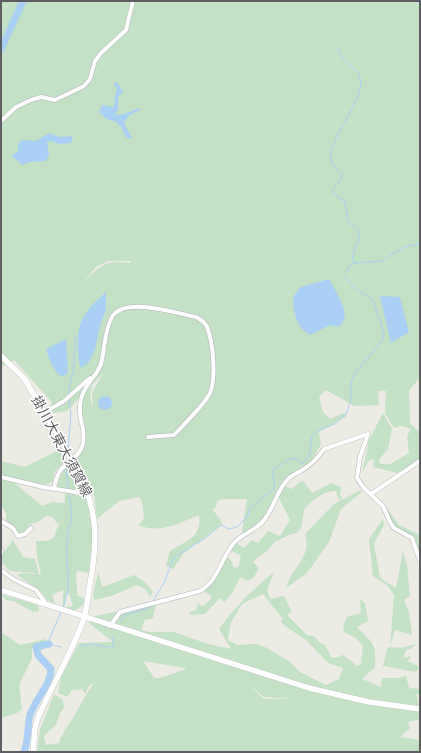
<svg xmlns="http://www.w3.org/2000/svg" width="421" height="753" font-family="'Source Sans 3','Noto Sans JP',sans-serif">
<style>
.green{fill:#c3e1c5;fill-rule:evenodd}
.water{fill:#abd0f5}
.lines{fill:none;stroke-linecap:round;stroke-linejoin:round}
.stream{stroke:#abd0f5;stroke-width:1}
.river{stroke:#abd0f5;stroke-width:7}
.street-casing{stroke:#b1b3b7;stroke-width:5}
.secondary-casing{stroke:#b3b5b9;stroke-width:6}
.street{stroke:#fff;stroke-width:4}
.secondary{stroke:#fff;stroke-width:5.5}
.secondary-bridge-casing{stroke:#b3b5b9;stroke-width:6;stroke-linecap:butt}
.secondary-bridge{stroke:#fff;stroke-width:5.5}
.labels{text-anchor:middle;stroke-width:3;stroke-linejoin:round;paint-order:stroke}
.street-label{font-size:14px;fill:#5c5e62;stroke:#fff}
</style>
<rect width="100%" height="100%" fill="#ecebe4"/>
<!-- green -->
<g class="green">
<path d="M1 1H266L267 3V1H420V378L409 390 410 423 420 433V458L398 476 397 473 373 467 374 459 368 461 362 473 369 440 383 413 392 429 388 449 379 460 380 464H390L409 453 407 436 411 429 401 426 394 428 385 413 386 391H378L379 405 354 406 326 390 319 397 323 412 330 419 343 413 347 416 319 432 321 444 313 459 303 469 293 474 268 512 251 531 242 532 247 499H225L217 501 215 509H212L220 519 222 524 183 554 173 569 166 566 170 551C187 540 202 538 199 515 177 524 160 534 138 525L144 519 142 502 139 497 119 501 97 519 94 495 77 459 85 435 80 406 82 395 67 411 53 413 51 401 14 360 1 367ZM108 261H131L129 263C105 259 100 267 84 281L96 267ZM329 279 333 325 295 316 294 296ZM103 373 92 393 93 410 90 395 93 386 88 389Z"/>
<path d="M61 449 67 460 55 471 53 481 46 485 1 475V461L25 467Z"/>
<path d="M69 465 81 488C77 490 74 488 70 491L56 487 62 473Z"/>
<path d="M1 477 11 480 42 506 52 502 65 503V493L86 497 90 515H85L91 516 93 533 89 573 77 571C75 579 78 587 77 596L85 598 83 605 74 611 63 606V590L52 595 55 604 47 600 41 591 17 575 23 573 38 574C26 571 19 573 8 570L4 564H1V556L13 540 23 557 35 559 39 575H41L37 556 36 541C58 542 52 536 61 521L58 524 52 517 46 516 40 521 28 525 29 527 21 536 6 523V513L1 505ZM69 593 73 606 65 607 66 594Z"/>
<path d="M301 481 304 482 312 493 331 483 341 487 340 496 343 498 339 500 336 491C325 490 310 501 304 510L301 528 297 533C288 534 283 539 274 542 268 553 261 553 253 562L259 568 254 577 248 581 240 577 233 592 224 602 220 598 205 614 190 615 189 612 196 610 198 603 203 606 211 599V596L204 591 213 581 227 557 231 560 234 568 239 566 241 556 230 550 236 543 244 548 252 540 258 543 268 531 280 536 290 520 278 496 284 486 292 489Z"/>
<path d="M361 490 362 492 341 509 329 542 307 573 286 588C290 569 313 557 305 534L334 504Z"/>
<path d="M375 496 382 501 399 525 418 534 420 540V558L415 538 395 527 385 508Z"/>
<path d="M383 519 384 525 374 544 380 578 396 588 403 551 407 565 410 596 404 600 409 612 412 635 395 630 390 647 401 648 416 644 410 649 406 650 404 656V658L411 656 408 661 418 666 419 668 416 672 383 666 387 649 390 647 394 595 388 586 373 576 369 539Z"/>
<path d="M98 572 102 586H106L134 575 145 582 153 592 150 597 145 589 137 585 111 596 95 600 93 596Z"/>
<path d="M274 573 267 590 270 599 284 596 292 612 282 618 263 594 242 604 231 622 228 640 237 645 257 644 265 647 289 661 300 672 326 685 339 679 343 668 328 663 307 641 285 626 281 622 282 619 287 615 307 635 314 636 319 642 325 645 331 657 335 658 343 655 357 666 361 664 363 646 356 638 344 632 343 626 347 617 361 613 360 599 365 603 368 621 357 627C374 645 376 642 375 667L362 679 381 687 382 678H399L406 676 409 688 420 689V694H416L420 708V719L408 722 410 728 400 737 420 740V752H37L40 730 54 694 63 700 64 708 60 713 56 725 44 736 46 745 59 743C62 734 66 728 71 721 79 708 85 695 94 683L89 686 85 694 82 689 72 690 67 697 58 693 61 677 79 643 113 642 89 623 90 617 156 604 153 618 145 620 141 630 149 632H174L208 644 231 649 219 629C234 608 250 592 269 576ZM143 661 185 668 186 669 160 678H154ZM247 683 264 697 290 699H264Z"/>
<path d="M1 594 38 605 39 611 33 612 13 601 6 600Z"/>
<path d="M1 632 20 645 46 639 45 642 32 648V658L19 685 22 709 17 713 1 718Z"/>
</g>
<!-- water -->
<g class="water">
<path d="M117 82 123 92 118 97V110L115 115C124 116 132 110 140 108V110C134 113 126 116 124 123L132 138 130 139 126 137 122 128 116 122 107 119 99 112 102 105 113 107 114 106 115 95 117 91 114 83Z"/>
<path d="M49 133 60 137 73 136 71 143 58 144 52 141 47 142 49 155 46 161 30 162 22 165 11 155 18 152V144L22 140 36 141Z"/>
<path d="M329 279C335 290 355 318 338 327L330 325 310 335C296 327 293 311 293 297L301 287Z"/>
<path d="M106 292V310L101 322 95 349 89 362 81 368C78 360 78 354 78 346 77 318 87 310 106 292Z"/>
<path d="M380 296 400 297 409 332 391 343Z"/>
<path d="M66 339 68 373 63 377C53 372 49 359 46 349Z"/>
<circle cx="105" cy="403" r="7"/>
</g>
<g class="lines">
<!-- stream -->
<g class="stream">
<path d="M338 48C341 68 365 65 360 89 356 109 328 141 331 160 332 167 339 170 342 175 341 183 334 185 332 192L344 201 349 223 358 230 360 237 355 248 352 260 356 263"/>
<path d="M346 272 350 265 356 263 381 261 404 247 420 244"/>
<path d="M68 395 73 371 76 336"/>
<path d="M68 448 71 414 69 400"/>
<path d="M66 467 68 490"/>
<path d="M153 601 164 583 174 557 204 539 221 525 229 529 237 527 247 517 251 507 274 489C276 481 270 476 274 468 282 465 288 459 295 458L302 463 304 462 310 453 312 435 318 430 335 424 346 414 351 400V382L355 373 383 340C386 328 375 312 373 300 362 293 351 287 345 276"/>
<path d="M63 608 68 590 67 547 68 532 72 518 69 493"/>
<path d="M120 622 125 615 149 608 150 605"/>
<path d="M80 646 94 644 111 648 113 647V637"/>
<path d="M61 647 49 644V640L61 612"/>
</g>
<!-- river -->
<g class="river">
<path d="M1 49 23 1"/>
<path d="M24 752C29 739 27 727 30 715 35 699 51 685 51 669L38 655 36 647 49 644"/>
</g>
<defs>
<g id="street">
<path d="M1 121 16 107 31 100 41 97 55 100 84 86 90 79 95 61 101 53 126 30 133 1"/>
<path d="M45 412 64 401 90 378"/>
<path d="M1 477 43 487 88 494"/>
<path d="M54 489C55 483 56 477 60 471 66 462 78 458 82 447 87 431 79 422 80 408 80 387 95 380 101 364 105 349 104 331 112 317 124 296 176 313 196 317 201 320 205 322 207 327 213 342 217 380 209 395 203 406 184 424 174 435L148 437"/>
<path d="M371 494 420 461"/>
<path d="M1 521 13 528 18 536 25 534 31 528"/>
<path d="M1 549V554"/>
<path d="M1 570 13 579 36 590 47 605"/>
<path d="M110 626 120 612 200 591C218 581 221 559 233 544 242 533 256 531 264 520 274 508 277 489 289 478 292 475 296 474 299 472 308 467 318 458 324 449L368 434 360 457 357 478 363 487 383 506 390 522 394 528 412 538 420 561"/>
</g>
<g id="secondary">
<path d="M1 356 24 378 57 434"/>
<path d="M1 590 309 688 369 702 420 709"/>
<path d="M33 752 35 728 39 715C53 684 73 650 84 618 87 607 88 595 90 584 98 540 98 510 77 469"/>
</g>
</defs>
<!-- street casing -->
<use href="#street" class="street-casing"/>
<!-- secondary casing -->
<use href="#secondary" class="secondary-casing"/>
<!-- street -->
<use href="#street" class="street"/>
<!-- secondary -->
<use href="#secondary" class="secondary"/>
<defs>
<path id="secondary-bridge" d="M57 434 77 469"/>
</defs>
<!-- secondary-bridge casing -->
<use href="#secondary-bridge" class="secondary-bridge-casing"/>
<!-- secondary-bridge -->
<use href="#secondary-bridge" class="secondary-bridge"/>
</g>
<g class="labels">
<!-- street labels -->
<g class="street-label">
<text transform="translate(62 446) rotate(62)" y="5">掛川大東大須賀線</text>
</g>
</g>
<!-- border -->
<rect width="421" height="753" fill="none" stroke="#5c5e62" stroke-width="4"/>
</svg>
